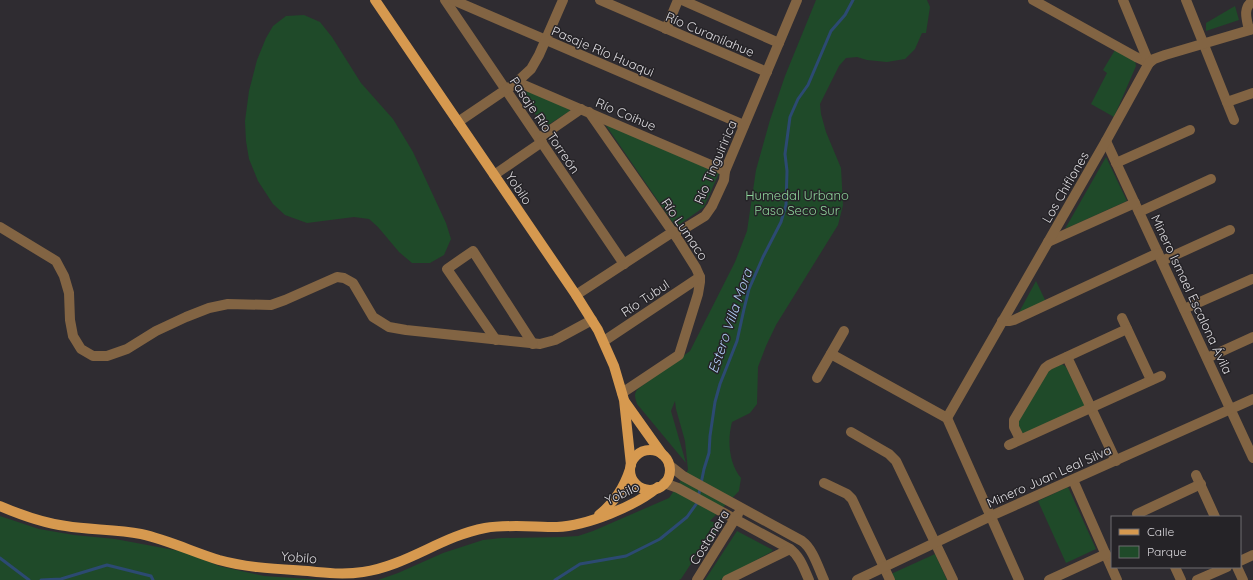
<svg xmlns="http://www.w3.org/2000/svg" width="1253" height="580" font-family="Quicksand,sans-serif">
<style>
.green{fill:#1f4a29}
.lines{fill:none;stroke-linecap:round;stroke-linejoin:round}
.stream{stroke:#2c4a72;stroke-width:3}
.minor{stroke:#826443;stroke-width:10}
.major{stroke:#d6994f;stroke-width:10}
.labels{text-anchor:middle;stroke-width:3;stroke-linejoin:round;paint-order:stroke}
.street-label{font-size:13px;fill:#dedce0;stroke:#252327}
.park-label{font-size:13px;fill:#8fd59c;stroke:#252327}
.water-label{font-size:14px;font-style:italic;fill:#aecbf3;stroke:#252327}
</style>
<rect width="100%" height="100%" fill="#2f2c31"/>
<!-- green -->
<g class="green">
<path d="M816 0H927L930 7 926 33H922L915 49 905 59 887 62 867 60 857 57 846 58 839 66 820 104 821 114 826 132 841 168 843 205 838 225 776 325 766 346 758 367 757 404 750 413 732 422C727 441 729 463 741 478L739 491 710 521 719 524 720 526 711 540 700 550 681 579 679 580H378L398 573 443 553 483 540 501 538 561 537 578 536 593 531 669 498 688 470 685 441 676 409 675 401 671 411 686 463 637 404C635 397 633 393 639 388L690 351 735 262 747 231 756 170 770 120 785 76Z"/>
<path d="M1235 6 1239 20 1206 31V23Z"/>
<path d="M304 15 320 22 332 37 361 83 393 119 413 152 446 223 451 239 444 255 430 263H412L399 252 378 227 369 219 354 217 307 223 285 215 273 204 258 181 249 159 246 141 245 121 249 91 257 60 266 38 273 26 286 16Z"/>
<path d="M1115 50 1135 60 1136 66 1114 117 1091 104 1107 73 1103 70Z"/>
<path d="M528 89 566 105 570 111 548 125 542 124 521 93Z"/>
<path d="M605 124 719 173 704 207 676 227Z"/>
<path d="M1106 157 1127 201 1065 229Z"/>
<path d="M1036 281 1046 302 1017 316Z"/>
<path d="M1062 364 1066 367 1084 403V407L1026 434 1020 432 1017 424 1045 372Z"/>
<path d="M1068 487 1096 549 1066 563 1038 501Z"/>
<path d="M0 516 39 529 74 535 115 539 185 552 219 566 264 576 323 580H0Z"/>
<path d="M737 531 773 550 771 552 720 580H705Z"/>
<path d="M935 554 947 580H894L891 574Z"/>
</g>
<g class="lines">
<!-- stream -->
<g class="stream">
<path d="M0 558 29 580"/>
<path d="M41 580 61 579 107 565 151 576 153 580"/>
<path d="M555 580 580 564 626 556 660 539 687 517 697 503 704 469 709 453 710 436 715 402 720 384 737 341 744 309 749 289 763 257 781 222 786 205 787 171 785 154 790 117 798 99 808 85 831 31 845 15 853 0"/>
</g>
<!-- minor -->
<g class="minor">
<path d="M445 0 624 264"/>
<path d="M453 0 744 125"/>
<path d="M600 0 767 72"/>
<path d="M682 0 779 43"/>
<path d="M1033 0 1136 57 1149 63"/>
<path d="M1123 0 1149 63"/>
<path d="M1186 0 1234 120"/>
<path d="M666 29 678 0"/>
<path d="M1249 30C1247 20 1242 8 1253 1"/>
<path d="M517 82 725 171"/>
<path d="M1227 102 1253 93"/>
<path d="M589 112 679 241 696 268 700 277V282L698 294 679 355 622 393"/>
<path d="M458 122 517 82 531 69 539 55 563 0"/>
<path d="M539 138 581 109"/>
<path d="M1106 141 1253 458"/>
<path d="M1116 163 1190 130"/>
<path d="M494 175 542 142"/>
<path d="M1139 212 1211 179"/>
<path d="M0 227 56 261 64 276 69 293 70 320 73 336 81 349 93 356H107L127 349 156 331 186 317 209 308 228 304 271 305 285 300 337 277 344 278 353 283 373 317 389 327 406 330 540 344 555 340 592 320"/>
<path d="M1048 242 1135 203"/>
<path d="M1162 261 1230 230"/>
<path d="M576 295 668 235 687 227 705 216 712 206 724 180 725 171 797 0"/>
<path d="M1184 309 1252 279"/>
<path d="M1122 318 1151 380"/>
<path d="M1002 321H1010L1014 320 1158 253"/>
<path d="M496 340 447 269 473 251 533 344"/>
<path d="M604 341 700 277"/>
<path d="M831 354 947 418 1019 580"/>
<path d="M1067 357 1116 461"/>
<path d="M1207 358 1253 337"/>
<path d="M817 378 844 331"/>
<path d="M947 418 1106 141 1149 63 1154 59 1165 55 1253 29"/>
<path d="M851 432 889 454 896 461 953 580"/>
<path d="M1020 439 1014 427V420L1045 368 1049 365 1127 329"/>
<path d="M1009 445 1161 376"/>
<path d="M669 465 683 476 802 541C813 549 818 567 824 580"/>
<path d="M1196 475 1215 517"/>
<path d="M1073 480 1117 580"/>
<path d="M664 483 678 488 790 549C800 556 804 569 809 580"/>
<path d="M824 483 847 494 852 499 890 580"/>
<path d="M1137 514 1201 484"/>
<path d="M1240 561 1253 555"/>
<path d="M1175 567 1181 580"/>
<path d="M1237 567 1243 580"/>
<path d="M697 580 738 514"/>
<path d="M727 580 790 549"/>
<path d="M857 580 991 516 1253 399"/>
<path d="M1049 580 1106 554"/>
<path d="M1197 580 1227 567"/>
</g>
<!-- major -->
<g class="major">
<path d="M375 0 576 295 598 330 614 366 624 400 631 465"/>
<path d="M625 402 662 454"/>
<circle cx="650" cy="470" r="20"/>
<path d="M0 506C21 515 43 523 66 526 90 530 116 529 141 534 168 540 193 552 219 560 248 568 278 569 308 571 326 573 344 575 363 572 406 566 442 536 485 528 509 524 533 527 557 527 586 526 636 506 658 487"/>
<path d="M599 515C615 502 624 488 630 469"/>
</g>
</g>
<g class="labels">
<!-- street labels -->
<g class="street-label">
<text transform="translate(710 34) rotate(23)" y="5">Río Curanilahue</text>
<text transform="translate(603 51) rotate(23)" y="5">Pasaje Río Huaqui</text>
<text transform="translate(626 114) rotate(23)" y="5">Río Coihue</text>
<text transform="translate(545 125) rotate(56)" y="5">Pasaje Río Torreón</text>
<text transform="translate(715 162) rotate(-67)" y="5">Río Tinguiririca</text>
<text transform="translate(1065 187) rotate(-60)" y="5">Los Chiflones</text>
<text transform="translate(519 188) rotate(56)" y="5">Yobilo</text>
<text transform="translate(685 229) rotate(56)" y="5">Río Lumaco</text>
<text transform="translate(1192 294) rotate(65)" y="5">Minero Ismael Escalona Ávila</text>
<text transform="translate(645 298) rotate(-34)" y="5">Río Tubul</text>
<text transform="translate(1049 476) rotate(-24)" y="5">Minero Juan Leal Silva</text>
<text transform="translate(622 493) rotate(-25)" y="5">Yobilo</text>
<text transform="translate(709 537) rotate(-58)" y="5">Costanera</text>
<text transform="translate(299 557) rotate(5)" y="5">Yobilo</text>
</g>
<!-- park labels -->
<g class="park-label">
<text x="797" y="200">Humedal Urbano<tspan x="797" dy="15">Paso Seco Sur</tspan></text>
</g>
<!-- water labels -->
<g class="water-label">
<text transform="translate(730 321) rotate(-71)" y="5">Estero Villa Mora</text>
</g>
</g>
<!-- legend -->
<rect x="1111" y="516" width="130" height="52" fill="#252327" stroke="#6f6d71"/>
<rect x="1119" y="529" width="20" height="6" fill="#d6994f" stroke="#6f6d71"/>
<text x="1147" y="536" font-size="12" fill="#dedce0">Calle</text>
<rect x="1119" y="546" width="20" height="12" fill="#1f4a29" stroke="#6f6d71"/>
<text x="1147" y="556" font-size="12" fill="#dedce0">Parque</text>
</svg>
